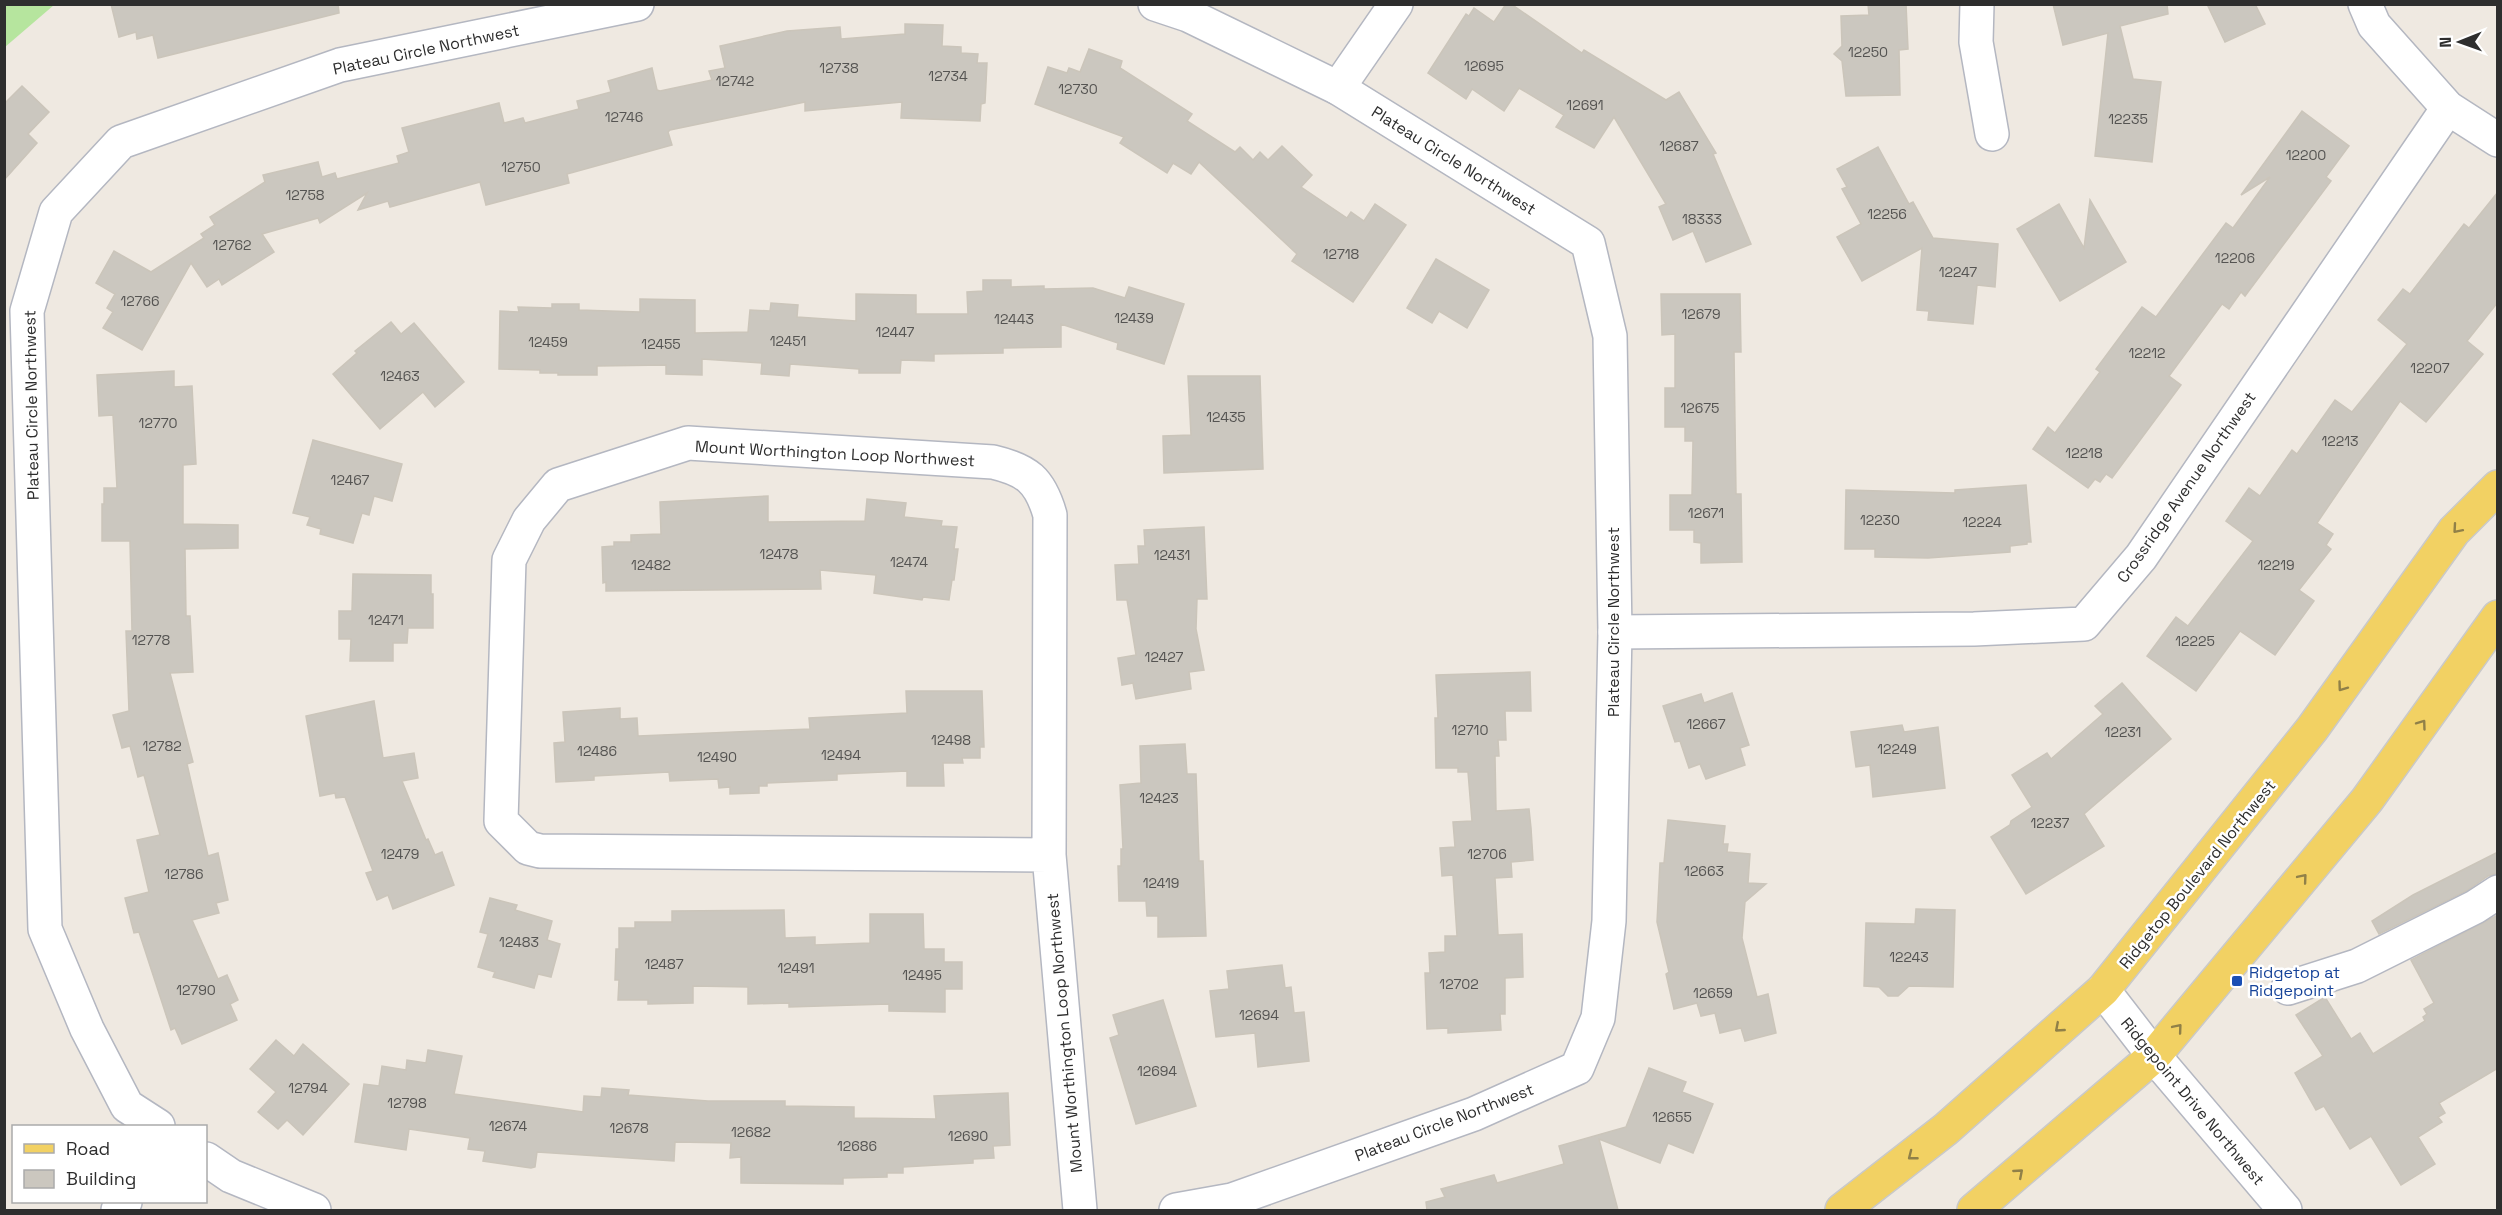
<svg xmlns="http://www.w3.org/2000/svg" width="2502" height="1215" font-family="'Space Grotesk',sans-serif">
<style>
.green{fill:#b6e59e}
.building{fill:#cbc7bf;stroke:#cbc5ba;stroke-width:1.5}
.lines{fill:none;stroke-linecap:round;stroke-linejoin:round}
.minor-casing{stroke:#b4b7c1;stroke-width:36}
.major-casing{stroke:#c9c9c9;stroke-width:36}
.minor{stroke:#fff;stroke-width:33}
.major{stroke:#f2d163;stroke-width:33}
.oneway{stroke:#908048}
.transit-dot{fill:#1a4fb4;stroke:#fff;stroke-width:2}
.labels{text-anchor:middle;stroke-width:5;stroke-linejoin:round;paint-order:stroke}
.number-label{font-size:14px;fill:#555452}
.street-label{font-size:16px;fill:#2e2e2e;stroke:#fff}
.transit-label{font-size:16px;fill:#164399;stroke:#fff;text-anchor:start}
</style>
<rect width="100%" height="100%" fill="#efe9e1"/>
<!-- green -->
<path class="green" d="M5 4H54V5L5 47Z"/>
<!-- building -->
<g class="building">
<path d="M111 4H338L339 13 158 58 153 35 137 39 136 32 119 37Z"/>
<path d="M1506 4H1511L1582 53 1584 50 1666 100 1679 92 1716 153 1713 154 1751 244 1706 262 1693 231 1673 240 1659 207 1666 204 1614 117 1594 148 1556 127 1564 115 1519 88 1504 111 1472 89 1466 99 1428 73 1466 14 1469 16 1474 8 1494 22Z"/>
<path d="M1868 4H1906L1908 49 1899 50 1900 95 1846 96 1842 61 1834 54 1842 46 1841 16 1869 15Z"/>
<path d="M2053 4H2167L2168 14 2120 26 2133 79 2161 82 2152 162 2095 156 2108 33 2063 45Z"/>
<path d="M2207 4H2255L2265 24 2225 42Z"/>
<path d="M905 24 943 25 942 46 961 47V53L978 54 977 63H987L985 103 981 104 980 121 901 118 902 102 805 111V102L670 130 668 132 672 145 567 174 569 183 486 205 480 182 390 207 388 201 358 210 367 193 320 223 318 218 262 234 274 252 222 285 219 279 207 287 191 263 142 350 103 328 113 312 107 308 115 294 96 283 114 251 151 272 204 238 201 234 215 225 210 217 265 182 263 175 318 162 322 177 335 173 337 179 399 163 397 156 409 152 402 128 499 103 504 123 523 118 525 123 579 109 577 101 611 92 608 81 652 68 657 90 660 91 712 80 709 71 725 68 720 46 787 31 840 27 841 39 905 34Z"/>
<path d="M1089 49 1122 61 1120 68 1192 114 1187 121 1235 152 1240 147 1253 160 1260 152 1268 160 1282 146 1312 175 1301 187 1347 218 1351 212 1364 221 1375 204 1406 225 1353 302 1292 261 1297 254 1199 162 1191 174 1173 163 1167 173 1120 143 1124 137 1035 104 1048 67 1067 73 1069 68 1080 72Z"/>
<path d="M22 86 49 112 28 134 37 143 4 180V104Z"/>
<path d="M2302 111 2349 146 2326 177 2331 181 2245 296 2241 292 2229 309 2222 304 2169 376 2181 385 2112 478 2106 474 2100 482 2095 479 2088 488 2033 449 2048 427 2055 433 2100 372 2096 369 2142 307 2156 317 2226 223 2233 228 2270 177 2241 195Z"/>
<path d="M1878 147 1909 204 1913 202 1933 238 1998 244 1995 287 1977 285 1973 324 1928 320 1929 311 1917 310 1922 248 1862 281 1837 237 1861 224 1842 189 1847 187 1837 169Z"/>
<path d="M2498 192V302L2467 341 2483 354 2426 422 2400 401 2317 523 2333 534 2326 545 2331 549 2299 590 2314 601 2275 655 2240 631 2196 691 2147 656 2176 617 2188 626 2253 541 2226 521 2249 488 2260 496 2292 450 2297 454 2335 400 2352 412 2407 344 2378 320 2403 289 2410 294 2464 224 2469 228Z"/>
<path d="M2090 200 2126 262 2060 301 2017 229 2059 204 2084 248Z"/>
<path d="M1436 259 1489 290 1467 328 1439 311 1432 323 1407 308Z"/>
<path d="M983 280H1011V287L1044 286V289L1093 288 1125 298 1129 287 1184 304 1164 364 1117 349 1118 343 1061 324V347L1003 348V353L934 354V361L901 360 900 373H859V369L790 364 789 376 761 374 762 363 702 359V375L666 374V365L597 366V375H558V373H540V370L499 369 500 311 519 312 518 307 552 308V304H579V310L640 312V299L695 300V333L748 332 750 310 770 311 771 303 798 305 797 317 856 321V294L916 295V314H968L967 292 983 291Z"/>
<path d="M1661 294H1740L1741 352H1734L1736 494H1741L1742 562 1701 563V543L1694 542V530H1670V495H1692L1693 441H1685V427H1665V388H1675V334L1662 335Z"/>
<path d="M391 322 401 334 414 323 464 382 435 407 423 392 380 429 333 374 357 353 355 351Z"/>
<path d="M174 371V387L192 386 196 464 183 465V524L238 525V548L185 549 186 616H190L193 672 170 673 193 762 187 764 208 856 218 853 228 900 216 903 219 913 192 920 218 979 227 975 238 1000 230 1004 237 1020 182 1044 175 1028 171 1030 139 932 134 933 125 898 149 892 137 840 160 835 144 775 138 777 130 746 122 748 113 715 129 711 126 631H132L130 541H102V504H104V488H117L113 415 99 416 97 375Z"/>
<path d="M1188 376H1260L1263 469 1164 473 1163 436 1191 435Z"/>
<path d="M313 440 402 464 392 501 374 496 369 515 362 513 353 543 320 534 321 529 307 525 310 517 293 513Z"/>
<path d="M2026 485 2031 542H2027V544L2010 546V552L1928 558 1875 557V549H1845L1846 490 1955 493V490Z"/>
<path d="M768 496V522L865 521 867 499 906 503 904 517 942 521 941 526 957 527 954 549H958L954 580H952L949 600 923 597 922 600 874 593 876 575 820 570 821 589 606 591V582L603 583 602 547 614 546V542H631V535L661 534 660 502Z"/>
<path d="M1204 527 1207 599H1197L1196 629 1204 670 1189 672 1191 689 1136 699 1133 683 1122 685 1118 658 1136 655 1127 600H1117L1115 565 1139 564 1138 546H1145L1144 530Z"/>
<path d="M353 574 431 575V594H433V628H408L407 643H393V661H350L351 639H339V611H352Z"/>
<path d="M1530 672 1531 711H1505L1506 740H1498L1499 756H1495L1496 811 1529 809 1531 828 1533 860 1511 862 1512 877 1495 878 1498 935 1522 934 1523 977 1505 978V1014H1500L1501 1030 1448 1033V1028L1427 1029 1425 973H1430L1429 953 1445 952V936H1457L1453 875 1442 876 1440 848 1455 847 1453 822 1472 821 1468 772H1458V768H1436L1435 718H1438L1436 675Z"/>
<path d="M2122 683 2171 739 2084 814 2104 846 2026 894 1991 837 2010 825 2011 821 2032 807 2012 775 2047 753 2051 759 2103 714 2095 706Z"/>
<path d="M906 691H982L984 747H980V758H962L963 763H943L944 786H907V771L837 774V780L767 783V786H759V793L730 794V787L719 788 718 779 670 781 669 772 594 776V780L556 782 554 743 565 742 563 712 620 708V719L637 718 638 736 810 729 809 718 907 713Z"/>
<path d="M1732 693 1749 745 1740 748 1745 765 1706 779 1700 764 1689 768 1680 741 1675 742 1663 706 1701 694 1704 703Z"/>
<path d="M374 701 383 758 414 753 418 778 402 781 426 840 428 839 435 855 442 852 454 885 393 909 388 895 377 900 366 873 373 871 345 797 336 798 335 793 320 796 306 716Z"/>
<path d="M1902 725 1904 732 1938 727 1945 788 1873 797 1870 765 1856 767 1851 732Z"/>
<path d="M1185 744 1187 774H1196L1199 861H1203L1206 936 1158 937V916H1147L1146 901H1119L1118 866H1121V849H1123L1120 785 1141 783 1140 746Z"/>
<path d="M1668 820 1725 826 1723 844H1728L1727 852 1750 854 1748 883 1766 884 1745 902 1742 938 1757 997 1768 994 1776 1033 1745 1041 1741 1028 1720 1033 1715 1013 1701 1016 1697 1003 1674 1009 1666 974 1669 972 1657 922 1660 863H1664Z"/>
<path d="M2498 852V873L2488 876 2466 891 2379 934 2372 921 2413 895Z"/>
<path d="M490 898 517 905 515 910 552 921 547 940 560 944 551 977 538 974 534 988 493 977 495 972 478 967 488 934 480 932Z"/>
<path d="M1916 909 1955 910 1953 987 1909 986 1898 996H1888L1879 987 1864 986 1866 923 1915 924Z"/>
<path d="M784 910 785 938 815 937V945L870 943V914H923L924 949H944V962H962V989H945V1012L889 1011V1004L789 1007V1003L748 1004V987L693 986V1003L648 1004V1000H618L619 980H615L616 949H619V928H635V922H672V911Z"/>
<path d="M2498 915V1068L2439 1103 2445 1113 2438 1117 2442 1122 2418 1137 2435 1164 2401 1185 2371 1136 2350 1149 2324 1106 2316 1110 2295 1073 2323 1056 2296 1015 2325 997 2351 1039 2360 1033 2373 1054 2425 1021 2423 1017 2427 1014 2424 1009 2434 1003 2411 960Z"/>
<path d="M1282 965 1285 988 1291 987 1294 1013 1304 1012 1309 1061 1258 1067 1255 1033 1216 1037 1210 991 1229 989 1227 971Z"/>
<path d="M1163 1000 1196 1106 1136 1124 1110 1038 1119 1035 1113 1015Z"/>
<path d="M276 1040 294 1056 303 1044 349 1084 303 1135 287 1120 278 1129 258 1112 276 1092 250 1069Z"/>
<path d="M428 1050 462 1056 454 1094 583 1112 584 1096 601 1097 602 1088 629 1090 628 1095 708 1101H785V1106L854 1107V1118L936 1119 934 1096 1008 1093 1010 1145 993 1146 994 1158 973 1159V1163L903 1167V1173H887V1177L843 1178V1184L741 1183V1157L730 1158 731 1143 675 1142 674 1161 537 1152 535 1167 531 1168 483 1161 485 1151 468 1149 470 1138 409 1129 406 1150 355 1142 364 1084 379 1086 382 1066 406 1070 407 1060 426 1063Z"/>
<path d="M1649 1068 1686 1082 1682 1092 1713 1104 1693 1153 1668 1143 1660 1163 1599 1139 1618 1210H1427L1426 1202 1445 1197 1441 1189 1494 1175 1497 1183 1564 1164 1559 1146 1626 1127Z"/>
</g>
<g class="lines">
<defs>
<g id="minor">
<path d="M1155 4 1188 15 1338 88 1588 243 1610 336 1615 632 1609 921 1598 1018 1577 1068 1474 1114 1232 1200 1176 1210"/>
<path d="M1977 4 1976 42 1992 134"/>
<path d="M2365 4 2374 25 2448 108 2498 140"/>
<path d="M1338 88 1396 4"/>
<path d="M1615 632 1974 629 2084 624 2141 557 2448 108"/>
<path d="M1049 855 540 851 528 848 501 821 509 560 529 520 558 485 688 443 993 462C1027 470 1040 480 1050 515L1049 855 1080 1210"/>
<path d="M2288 988 2357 966 2475 907 2498 892"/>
<path d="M2103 990 2154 1056 2285 1210"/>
<path d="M158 1126 127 1106 87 1029 45 929 27 311 56 212 121 142 340 65 637 4"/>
<path d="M206 1159 231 1176 314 1210"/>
<path d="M118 1210 125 1202"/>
</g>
<g id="major">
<path d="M1842 1210 1946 1129 2103 990 2312 729 2454 531 2498 487"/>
<path d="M1974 1210 2154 1056 2367 800 2498 617"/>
</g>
</defs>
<!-- minor casing -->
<use href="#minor" class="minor-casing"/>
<!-- major casing -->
<use href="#major" class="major-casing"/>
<!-- minor -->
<use href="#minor" class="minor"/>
<!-- major -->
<use href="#major" class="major"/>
</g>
<!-- one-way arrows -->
<defs><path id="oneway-chevron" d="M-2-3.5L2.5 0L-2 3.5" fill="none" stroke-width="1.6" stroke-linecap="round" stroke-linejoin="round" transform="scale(1.5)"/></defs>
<g class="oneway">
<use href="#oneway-chevron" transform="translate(2457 529) rotate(131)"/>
<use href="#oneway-chevron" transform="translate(2342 687) rotate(126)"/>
<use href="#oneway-chevron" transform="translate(2422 724) rotate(-54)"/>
<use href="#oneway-chevron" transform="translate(2303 878) rotate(-50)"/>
<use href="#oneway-chevron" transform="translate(2059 1028) rotate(139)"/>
<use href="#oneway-chevron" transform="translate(2178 1028) rotate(-50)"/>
<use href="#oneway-chevron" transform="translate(1912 1156) rotate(142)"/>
<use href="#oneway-chevron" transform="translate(2019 1173) rotate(-41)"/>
</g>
<!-- markers -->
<rect class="transit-dot" x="2231" y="975" width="12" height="12" rx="3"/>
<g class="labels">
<!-- number labels -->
<g class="number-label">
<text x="1868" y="57">12250</text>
<text x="1484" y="71">12695</text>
<text x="839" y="73">12738</text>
<text x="948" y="81">12734</text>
<text x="735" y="86">12742</text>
<text x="1078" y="94">12730</text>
<text x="1585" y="110">12691</text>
<text x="624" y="122">12746</text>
<text x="2128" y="124">12235</text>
<text x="1679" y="151">12687</text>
<text x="2306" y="160">12200</text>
<text x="521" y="172">12750</text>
<text x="305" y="200">12758</text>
<text x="1887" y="219">12256</text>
<text x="1702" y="224">18333</text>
<text x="232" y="250">12762</text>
<text x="1341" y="259">12718</text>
<text x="2235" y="263">12206</text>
<text x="1958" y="277">12247</text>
<text x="140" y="306">12766</text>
<text x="1701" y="319">12679</text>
<text x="1134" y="323">12439</text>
<text x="1014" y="324">12443</text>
<text x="895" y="337">12447</text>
<text x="788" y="346">12451</text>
<text x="548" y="347">12459</text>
<text x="661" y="349">12455</text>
<text x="2147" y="358">12212</text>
<text x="2430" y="373">12207</text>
<text x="400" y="381">12463</text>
<text x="1700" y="413">12675</text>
<text x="1226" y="422">12435</text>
<text x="158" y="428">12770</text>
<text x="2340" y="446">12213</text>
<text x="2084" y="458">12218</text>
<text x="350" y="485">12467</text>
<text x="1706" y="518">12671</text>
<text x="1880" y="525">12230</text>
<text x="1982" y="527">12224</text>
<text x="779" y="559">12478</text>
<text x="1172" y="560">12431</text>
<text x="909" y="567">12474</text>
<text x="651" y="570">12482</text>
<text x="2276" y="570">12219</text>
<text x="386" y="625">12471</text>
<text x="151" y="645">12778</text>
<text x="2195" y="646">12225</text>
<text x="1164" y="662">12427</text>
<text x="1706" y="729">12667</text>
<text x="1470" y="735">12710</text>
<text x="2123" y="737">12231</text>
<text x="951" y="745">12498</text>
<text x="162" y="751">12782</text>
<text x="1897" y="754">12249</text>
<text x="597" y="756">12486</text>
<text x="841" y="760">12494</text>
<text x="717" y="762">12490</text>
<text x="1159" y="803">12423</text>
<text x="2050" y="828">12237</text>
<text x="400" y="859">12479</text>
<text x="1487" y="859">12706</text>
<text x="1704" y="876">12663</text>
<text x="184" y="879">12786</text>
<text x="1161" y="888">12419</text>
<text x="519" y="947">12483</text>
<text x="1909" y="962">12243</text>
<text x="664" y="969">12487</text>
<text x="796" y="973">12491</text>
<text x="922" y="980">12495</text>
<text x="1459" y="989">12702</text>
<text x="196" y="995">12790</text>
<text x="1713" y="998">12659</text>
<text x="1259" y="1020">12694</text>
<text x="1157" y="1076">12694</text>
<text x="308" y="1093">12794</text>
<text x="407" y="1108">12798</text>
<text x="1672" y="1122">12655</text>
<text x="508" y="1131">12674</text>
<text x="629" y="1133">12678</text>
<text x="751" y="1137">12682</text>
<text x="968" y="1141">12690</text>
<text x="857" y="1151">12686</text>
</g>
<!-- street labels -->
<g class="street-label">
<text transform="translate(426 49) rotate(-12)" y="6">Plateau Circle Northwest</text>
<text transform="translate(1454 160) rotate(32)" y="6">Plateau Circle Northwest</text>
<text transform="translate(31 405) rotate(-91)" y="6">Plateau Circle Northwest</text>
<text transform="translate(835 453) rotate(3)" y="6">Mount Worthington Loop Northwest</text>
<text transform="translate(2186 487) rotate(-55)" y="6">Crossridge Avenue Northwest</text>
<text transform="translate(1613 622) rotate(-90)" y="6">Plateau Circle Northwest</text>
<text transform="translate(2197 874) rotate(-51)" y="6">Ridgetop Boulevard Northwest</text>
<text transform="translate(1064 1033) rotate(-95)" y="6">Mount Worthington Loop Northwest</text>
<text transform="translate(2193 1101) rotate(50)" y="6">Ridgepoint Drive Northwest</text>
<text transform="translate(1444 1122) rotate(-21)" y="6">Plateau Circle Northwest</text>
</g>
<!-- transit labels -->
<g class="transit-label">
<text x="2249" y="978">Ridgetop at<tspan x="2249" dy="18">Ridgepoint</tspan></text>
</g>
</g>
<!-- border -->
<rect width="2502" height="1215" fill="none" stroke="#2e2e2e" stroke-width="12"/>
<!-- legend -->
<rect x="12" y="1125" width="195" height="78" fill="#ffffff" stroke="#ababab" stroke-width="1.5"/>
<rect x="24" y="1144" width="30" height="9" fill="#f2d163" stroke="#ababab" stroke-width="1.5"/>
<text x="66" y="1155" font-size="18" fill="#2e2e2e">Road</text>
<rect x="24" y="1170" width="30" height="18" fill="#cbc7bf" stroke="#ababab" stroke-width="1.5"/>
<text x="66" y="1185" font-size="18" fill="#2e2e2e">Building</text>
<!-- north arrow -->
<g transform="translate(2460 42) rotate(269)" stroke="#ffffff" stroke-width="4.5" paint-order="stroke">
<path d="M0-4.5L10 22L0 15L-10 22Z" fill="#2e2e2e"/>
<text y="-9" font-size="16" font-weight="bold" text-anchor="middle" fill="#2e2e2e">N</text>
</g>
</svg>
